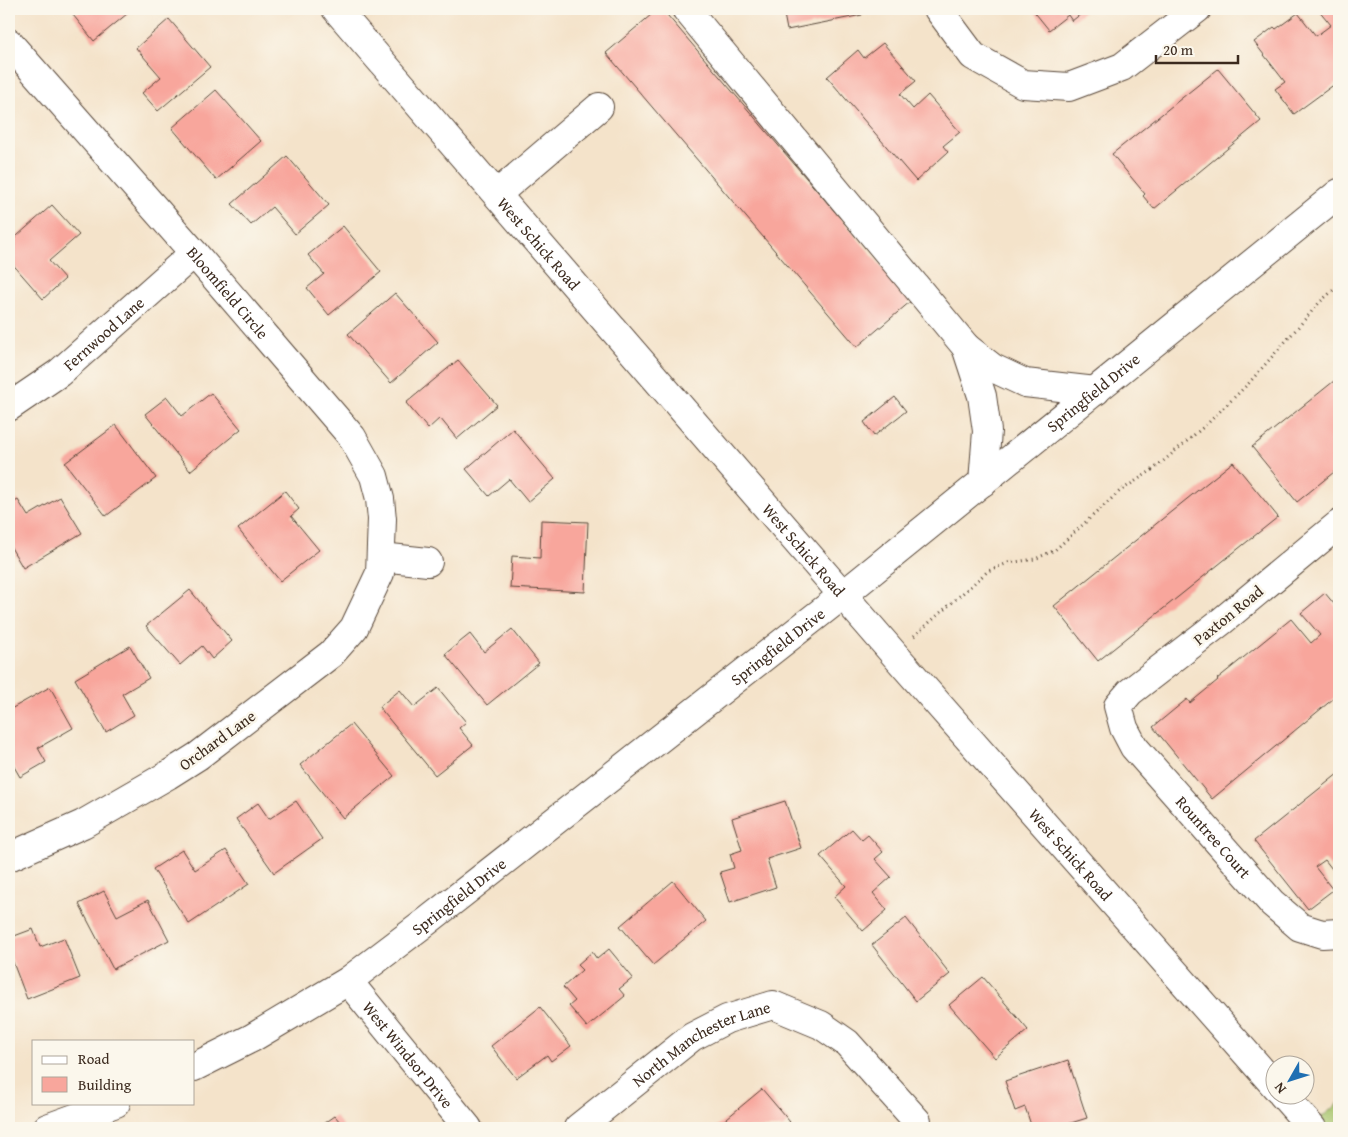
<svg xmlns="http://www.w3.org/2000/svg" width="1348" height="1137" font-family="'Gentium Book Plus',serif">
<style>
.green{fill:#a7c56c;stroke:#717845}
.building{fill:#f8a69c}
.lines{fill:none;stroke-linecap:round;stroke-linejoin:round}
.minor-casing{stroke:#574638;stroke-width:30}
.path{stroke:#574638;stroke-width:3;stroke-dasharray:1 4;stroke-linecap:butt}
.minor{stroke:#fff;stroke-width:28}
.labels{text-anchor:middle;stroke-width:5;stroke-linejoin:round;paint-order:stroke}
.street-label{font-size:16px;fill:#3b2a1e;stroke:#fbf7ec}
</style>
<rect width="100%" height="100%" fill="#fbf7ec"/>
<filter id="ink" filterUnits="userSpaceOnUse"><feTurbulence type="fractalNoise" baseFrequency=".02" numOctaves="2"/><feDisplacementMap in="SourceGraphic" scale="10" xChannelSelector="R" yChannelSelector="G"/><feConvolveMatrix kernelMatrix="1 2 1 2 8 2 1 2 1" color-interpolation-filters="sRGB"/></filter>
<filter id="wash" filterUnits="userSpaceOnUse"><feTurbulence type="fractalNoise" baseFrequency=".0096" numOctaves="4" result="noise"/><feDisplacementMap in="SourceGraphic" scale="20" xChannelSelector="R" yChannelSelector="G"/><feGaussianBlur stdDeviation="1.12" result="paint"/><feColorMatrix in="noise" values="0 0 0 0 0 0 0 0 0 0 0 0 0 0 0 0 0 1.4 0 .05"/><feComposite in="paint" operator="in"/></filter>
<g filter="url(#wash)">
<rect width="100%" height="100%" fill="#f4e3ca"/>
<!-- green -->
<path class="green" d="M1339 1103V1128H1326L1318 1120Z"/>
<g id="blocks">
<!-- building -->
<g class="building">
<path d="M82 9H133L94 41 73 15Z"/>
<path d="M658 9H662L911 301 857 347 606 53Z"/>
<path d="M783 9H861L862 15 787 30Z"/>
<path d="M1032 9H1087L1072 21 1068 15 1049 30Z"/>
<path d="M1318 9H1339V81L1294 114 1275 89 1285 82 1254 42 1274 27 1276 29 1298 13 1316 36 1331 25Z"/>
<path d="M169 19 210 67 158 111 142 93 161 77 136 48Z"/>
<path d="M883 43 916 81 900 94 913 109 928 95 960 132 943 146 948 152 916 181 827 77 858 50 864 58Z"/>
<path d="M1218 69 1261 121 1154 209 1143 196 1145 194 1112 154Z"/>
<path d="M216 90 261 141 216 180 172 128Z"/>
<path d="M287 156 329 205 295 234 272 207 251 225 232 204Z"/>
<path d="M52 205 79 235 49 261 65 279 43 299 9 260V243Z"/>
<path d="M343 226 381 272 329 315 307 288 324 274 308 255Z"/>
<path d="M395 293 438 342 391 383 348 334Z"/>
<path d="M458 360 497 405 457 439 440 418 428 429 406 403Z"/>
<path d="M1339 377V468L1297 502 1252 447Z"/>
<path d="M211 393 241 429 190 471 145 414 167 397 182 416Z"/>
<path d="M895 397 906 411 874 436 864 422Z"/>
<path d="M116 425 156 478 106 516 65 463Z"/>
<path d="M513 429 555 479 528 502 509 479 489 496 466 469Z"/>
<path d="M1233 462 1278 517 1098 661 1054 606Z"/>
<path d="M285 491 299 509 291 516 319 550 280 581 238 529Z"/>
<path d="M60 497 82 533 23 568 9 544V505L18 500 28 516Z"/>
<path d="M541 520 588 522 585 592 510 588 512 556 540 558Z"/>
<path d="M190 590 232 641 212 659 202 646 180 665 146 626Z"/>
<path d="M1325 593 1339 610V694L1212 799 1153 727 1187 699 1190 703 1218 680 1217 679 1291 619 1311 643 1320 635 1301 613Z"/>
<path d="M512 629 539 663 487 705 445 654 470 634 484 652Z"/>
<path d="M130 646 149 678 122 694 134 715 106 732 75 679Z"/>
<path d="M50 687 73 728 38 748 46 762 20 777 9 758V710Z"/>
<path d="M438 688 466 722 459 728 473 745 435 775 379 707 400 690 414 707Z"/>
<path d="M351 724 394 776 343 818 300 765Z"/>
<path d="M1339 773V878L1325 860 1315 867 1333 890 1308 909 1254 841Z"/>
<path d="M296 801 322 839 274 873 236 819 258 803 269 819Z"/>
<path d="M785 801 801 848 767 859 776 887 730 902 720 872 734 868 730 854 742 850 732 818Z"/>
<path d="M852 829 862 840 868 835 883 852 875 859 891 877 873 893 887 910 863 931 834 897 846 886 820 856Z"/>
<path d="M182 850 195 870 226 850 249 884 189 924 153 869Z"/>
<path d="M673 881 706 921 653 965 620 926Z"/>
<path d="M104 891 117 916 148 900 169 940 113 969 79 904Z"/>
<path d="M906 918 950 974 916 1001 872 945Z"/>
<path d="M33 929 40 947 64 938 80 978 27 999 9 952V938Z"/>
<path d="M609 949 633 978 619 989 625 996 587 1027 569 1006 575 1001 563 987 582 970 577 965 592 952 597 959Z"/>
<path d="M983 977 1028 1030 995 1058 949 1005Z"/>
<path d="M540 1007 571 1046 551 1061 547 1055 516 1078 491 1046Z"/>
<path d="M1068 1060 1087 1118 1055 1128H1032L1025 1107 1015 1111 1005 1081Z"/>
<path d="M762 1089 790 1122 782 1128H715Z"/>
<path d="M335 1116 345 1128H318Z"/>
</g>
</g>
</g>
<g filter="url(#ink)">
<use href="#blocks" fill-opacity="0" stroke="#574638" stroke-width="1"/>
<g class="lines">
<defs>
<g id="minor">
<path id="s1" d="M336 9 894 654 1276 1087"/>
<path d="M686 9 966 347 993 368 1025 383 1096 391"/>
<path d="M938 9 973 56 1023 84 1069 87 1122 67 1197 9"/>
<path id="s2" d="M9 43 194 253 352 437 374 476 380 499 382 519 380 573 354 628 331 654 198 756 168 775 83 824 9 857"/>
<path d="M497 194 599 107"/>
<path d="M966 347 982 396 987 431 983 482"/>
<path id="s3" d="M9 407 59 373 194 253"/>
<path id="s4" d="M1339 524 1222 621 1130 692 1118 706 1124 728 1134 747 1272 903 1300 927 1322 934 1339 933"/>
<path d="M381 557 428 562"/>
<path id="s5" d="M348 981 468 1128"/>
<path id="s6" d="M194 1067 252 1038 348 981 426 922 843 595 1339 193"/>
<path d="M1282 1094 1312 1128"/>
<path d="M47 1128 116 1103"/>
<path id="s7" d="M578 1128 692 1037 727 1019 773 1005 821 1025 847 1043 917 1121"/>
</g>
</defs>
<!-- minor casing -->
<use href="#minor" class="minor-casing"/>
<!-- path -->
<path class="path" d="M914 636 988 571 1008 563 1035 559 1055 550 1120 491 1154 469 1207 424 1249 383 1320 302 1339 285"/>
<!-- minor -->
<use href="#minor" class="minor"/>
</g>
</g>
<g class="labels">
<!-- street labels -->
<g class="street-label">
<text dy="6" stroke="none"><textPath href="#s1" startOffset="310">West Schick Road</textPath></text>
<text dy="6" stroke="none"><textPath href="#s2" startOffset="332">Bloomfield Circle</textPath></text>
<text dy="6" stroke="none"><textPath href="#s3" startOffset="120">Fernwood Lane</textPath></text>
<text dy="6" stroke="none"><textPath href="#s6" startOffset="1126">Springfield Drive</textPath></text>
<text dy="6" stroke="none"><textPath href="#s1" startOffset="715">West Schick Road</textPath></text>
<text transform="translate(1228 615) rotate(-39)" y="6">Paxton Road</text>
<text dy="6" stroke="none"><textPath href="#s6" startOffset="721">Springfield Drive</textPath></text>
<text transform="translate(217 740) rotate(-36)" y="6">Orchard Lane</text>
<text dy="6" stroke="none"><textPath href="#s4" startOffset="451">Rountree Court</textPath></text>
<text dy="6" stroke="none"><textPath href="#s1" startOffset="1120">West Schick Road</textPath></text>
<text dy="6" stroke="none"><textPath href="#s6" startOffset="316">Springfield Drive</textPath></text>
<text dy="6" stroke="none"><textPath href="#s7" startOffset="151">North Manchester Lane</textPath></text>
<text dy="6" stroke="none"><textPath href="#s5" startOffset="95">West Windsor Drive</textPath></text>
</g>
</g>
<!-- margin -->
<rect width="1348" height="1137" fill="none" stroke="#fbf7ec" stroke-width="30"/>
<!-- legend -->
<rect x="32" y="1040" width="162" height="65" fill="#fbf7ec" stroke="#aea59a"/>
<rect x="42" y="1056" width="25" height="8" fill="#ffffff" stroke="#aea59a"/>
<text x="78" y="1064" font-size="15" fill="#3b2a1e">Road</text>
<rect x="42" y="1077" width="25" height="15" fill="#f8a69c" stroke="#aea59a"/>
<text x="78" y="1090" font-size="15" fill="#3b2a1e">Building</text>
<!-- north arrow -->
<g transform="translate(1290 1080) rotate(231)"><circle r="24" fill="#fbf7ec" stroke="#aea59a"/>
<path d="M0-4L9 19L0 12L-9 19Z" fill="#1f6fb2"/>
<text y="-8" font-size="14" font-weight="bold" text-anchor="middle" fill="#3b2a1e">N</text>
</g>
<!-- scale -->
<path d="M1156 55v8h82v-8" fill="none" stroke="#3b2a1e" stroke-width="2.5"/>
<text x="1163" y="55" font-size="15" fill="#3b2a1e" stroke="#fbf7ec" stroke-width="4" paint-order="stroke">20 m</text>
</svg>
